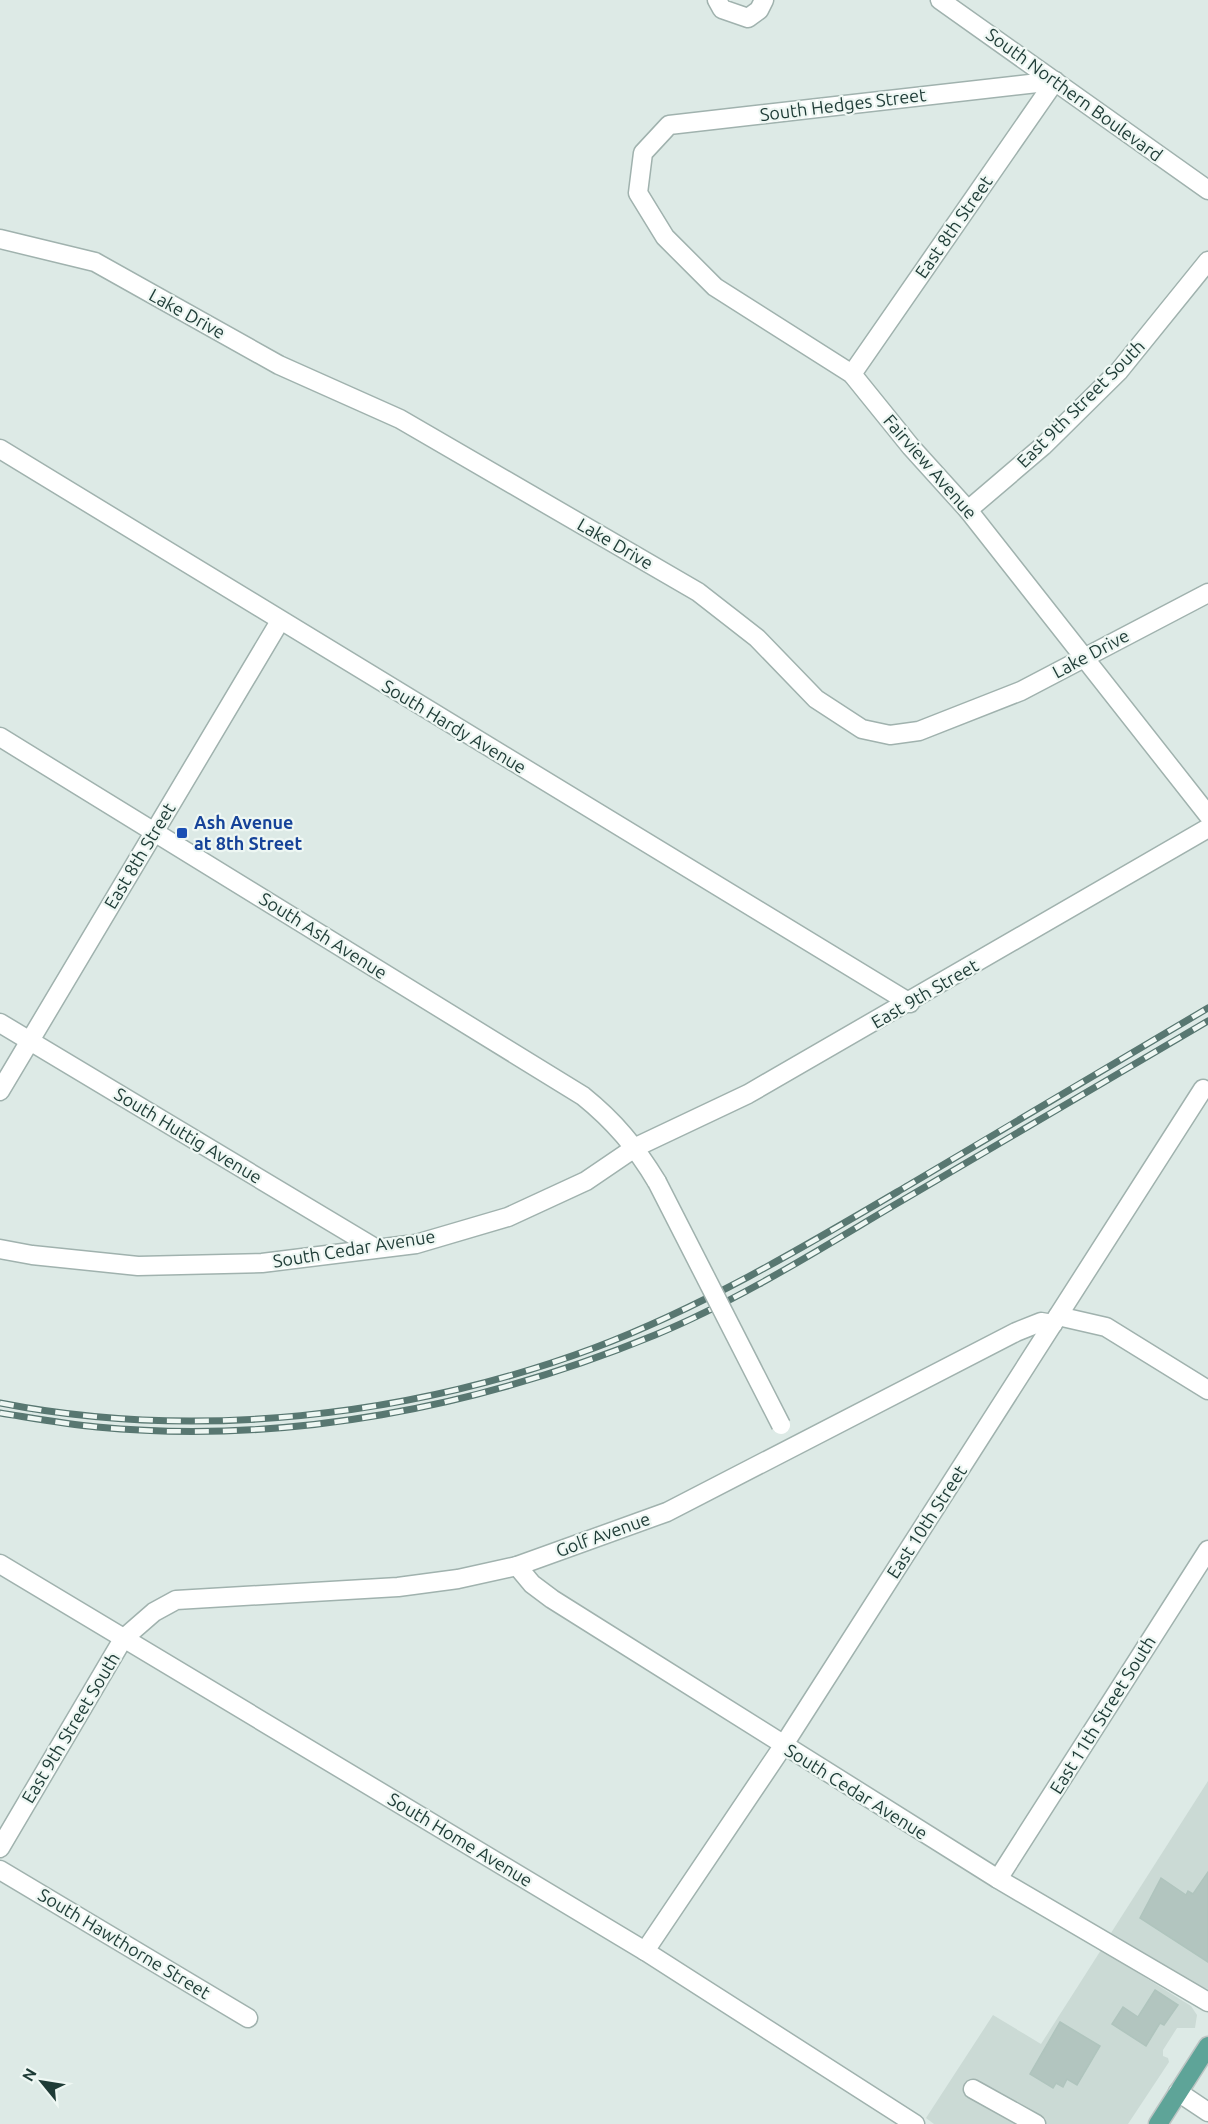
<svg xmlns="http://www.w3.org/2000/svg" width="1208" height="2124" font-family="Ubuntu,sans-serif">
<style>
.built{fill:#cbdad5}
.building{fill:#b2c5bf;stroke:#afc4bd;stroke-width:1.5}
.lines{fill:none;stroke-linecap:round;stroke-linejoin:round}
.minor-casing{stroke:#a0b2ae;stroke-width:21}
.major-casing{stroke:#bcc4c3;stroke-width:21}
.minor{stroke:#fff;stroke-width:18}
.major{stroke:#5ea498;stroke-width:18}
.rail-casing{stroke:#587771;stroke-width:7}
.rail{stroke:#eef7f3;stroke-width:4.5;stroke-dasharray:14;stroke-linecap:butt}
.minor-bridge-casing{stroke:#a0b2ae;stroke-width:21;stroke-linecap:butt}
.minor-bridge{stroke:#fff;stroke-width:18}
.transit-dot{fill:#1a4fb4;stroke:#eef7f3;stroke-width:2}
.labels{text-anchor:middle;stroke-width:4.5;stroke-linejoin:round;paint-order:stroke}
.street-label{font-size:18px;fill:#1e3b36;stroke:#eef7f3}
.transit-label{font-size:18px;font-weight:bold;fill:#164399;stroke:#eef7f3;text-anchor:start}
</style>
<rect width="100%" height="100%" fill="#ddeae6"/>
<!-- built -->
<g class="built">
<path d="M1208 1781V1989L1201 1987 1111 1933Z"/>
<path d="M1101 1950 1191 2006 1197 2015 1195 2028H1177L1163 2050V2056L1168 2058 1169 2062 1128 2124H934L926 2118 993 2015 1041 2044Z"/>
</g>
<!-- building -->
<g class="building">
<path d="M1208 1872V1962L1140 1918 1161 1878 1186 1895 1188 1891 1193 1894Z"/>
<path d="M1155 1990 1178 2005 1164 2025 1160 2023 1146 2046 1112 2024 1123 2007 1138 2017Z"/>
<path d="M1060 2022 1100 2046 1077 2085 1067 2079 1063 2087 1056 2083 1053 2088 1030 2074Z"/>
</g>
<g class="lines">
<defs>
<g id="minor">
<path d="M717 0 722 9 748 18 759 10 764 0"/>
<path d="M940 0 1208 190"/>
<path d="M1055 81 669 125 643 153 638 193 665 237 715 287 852 374 911 447 968 510 1208 815"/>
<path d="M0 239 95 262 279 365 400 419 698 592 757 638 816 699 862 729 890 735 919 731 1021 691 1208 593"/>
<path d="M852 374 1055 81"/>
<path d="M0 449 910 1003"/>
<path d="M968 510 1043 446 1119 371 1208 261"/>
<path d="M0 737 583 1096C614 1121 636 1147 657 1182"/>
<path d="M0 1023 375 1248"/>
<path d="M0 1091 280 621"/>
<path d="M0 1249 32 1255 138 1266 262 1263 416 1244 508 1217 586 1181 636 1147 748 1094 1208 828"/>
<path d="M1058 1316 1106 1327 1208 1390"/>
<path d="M0 1564 645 1951 915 2124"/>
<path d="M517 1566 532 1584 552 1599 998 1879 1208 2002"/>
<path d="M0 1848 123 1639 154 1612 176 1600 398 1587 458 1579 517 1566 667 1512 1016 1332 1041 1322 1053 1324"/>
<path d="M0 1870 248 2018"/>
<path d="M998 1879 1208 1550"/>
<path d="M645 1951 783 1746 1203 1089"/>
<path d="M973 2089 1036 2124"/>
<path d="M1178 2092 1208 2112"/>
</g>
<path id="major" d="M1158 2124 1208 2046"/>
</defs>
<!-- minor casing -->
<use href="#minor" class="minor-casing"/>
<!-- major casing -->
<use href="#major" class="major-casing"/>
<!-- minor -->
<use href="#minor" class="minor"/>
<!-- major -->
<use href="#major" class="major"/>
<defs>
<g id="rail">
<path d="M0 1403C195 1441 409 1417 594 1348 705 1306 807 1245 909 1185 1008 1126 1108 1067 1208 1008"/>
<path d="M0 1413C32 1418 65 1424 97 1427 288 1445 479 1407 655 1335 737 1301 815 1252 891 1207 997 1145 1102 1083 1208 1021"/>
</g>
</defs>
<!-- rail casing -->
<use href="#rail" class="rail-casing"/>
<!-- rail -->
<use href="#rail" class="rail"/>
<defs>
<path id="minor-bridge" d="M657 1182 781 1425"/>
</defs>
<!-- minor-bridge casing -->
<use href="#minor-bridge" class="minor-bridge-casing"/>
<!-- minor-bridge -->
<use href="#minor-bridge" class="minor-bridge"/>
</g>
<!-- markers -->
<rect class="transit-dot" x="176" y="827" width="12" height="12" rx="3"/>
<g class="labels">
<!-- street labels -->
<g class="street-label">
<text transform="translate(1074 95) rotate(36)" y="6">South Northern Boulevard</text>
<text transform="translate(843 105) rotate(-7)" y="6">South Hedges Street</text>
<text transform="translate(954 227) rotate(-55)" y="6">East 8th Street</text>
<text transform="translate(187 314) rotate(29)" y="6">Lake Drive</text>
<text transform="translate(1081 404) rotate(-45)" y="6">East 9th Street South</text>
<text transform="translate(930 467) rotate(49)" y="6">Fairview Avenue</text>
<text transform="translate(615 544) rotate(30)" y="6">Lake Drive</text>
<text transform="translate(1091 654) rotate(-28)" y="6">Lake Drive</text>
<text transform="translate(454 727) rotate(31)" y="6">South Hardy Avenue</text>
<text transform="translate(140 856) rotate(-59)" y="6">East 8th Street</text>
<text transform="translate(323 936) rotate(32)" y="6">South Ash Avenue</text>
<text transform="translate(925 994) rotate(-30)" y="6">East 9th Street</text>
<text transform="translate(188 1136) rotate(31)" y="6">South Huttig Avenue</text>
<text transform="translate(354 1249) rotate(-9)" y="6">South Cedar Avenue</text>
<text transform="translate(927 1522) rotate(-57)" y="6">East 10th Street</text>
<text transform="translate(603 1535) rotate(-20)" y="6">Golf Avenue</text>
<text transform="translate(1103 1715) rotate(-58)" y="6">East 11th Street South</text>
<text transform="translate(71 1728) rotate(-59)" y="6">East 9th Street South</text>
<text transform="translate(856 1792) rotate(32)" y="6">South Cedar Avenue</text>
<text transform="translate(460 1840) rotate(31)" y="6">South Home Avenue</text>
<text transform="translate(124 1944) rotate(31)" y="6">South Hawthorne Street</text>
</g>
<!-- transit labels -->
<g class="transit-label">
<text x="194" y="829">Ash Avenue<tspan x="194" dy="21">at 8th Street</tspan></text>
</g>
</g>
<!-- north arrow -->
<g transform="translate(42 2082) rotate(300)" stroke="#eef7f3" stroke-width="4.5" paint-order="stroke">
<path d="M0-4.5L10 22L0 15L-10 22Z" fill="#1e3b36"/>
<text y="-9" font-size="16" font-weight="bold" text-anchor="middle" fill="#1e3b36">N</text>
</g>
</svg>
